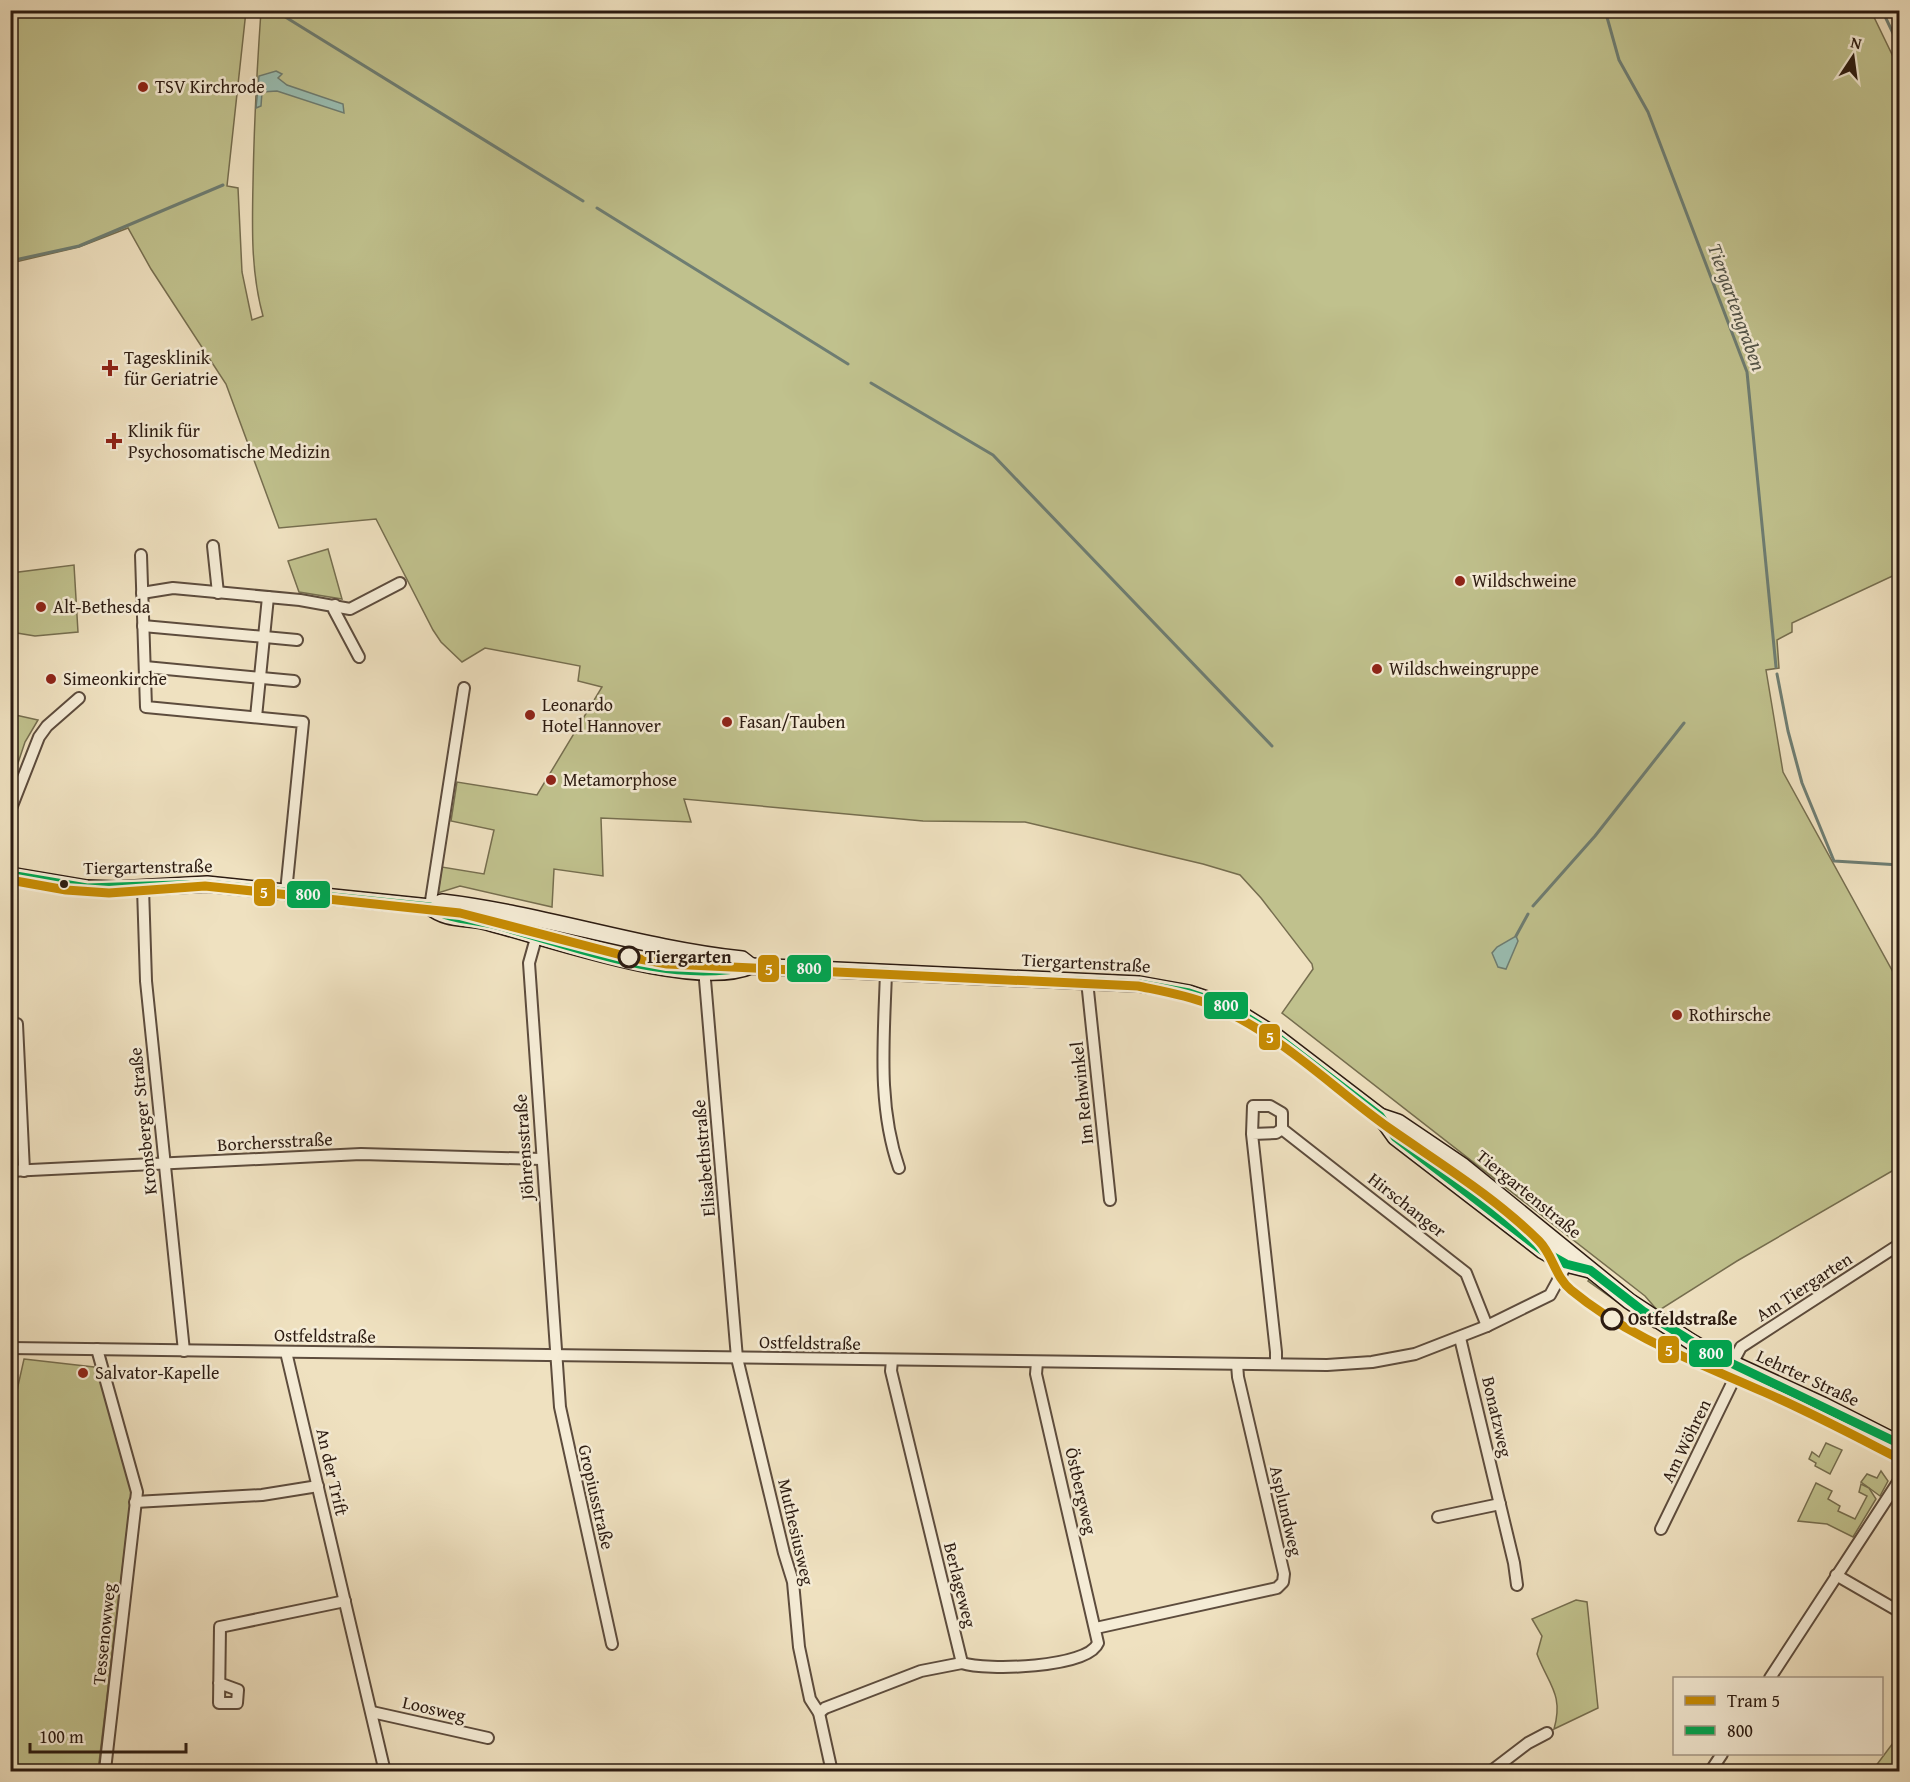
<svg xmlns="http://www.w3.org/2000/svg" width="1910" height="1782" font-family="'Gentium Book Plus',serif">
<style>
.green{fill:#c0c18d;stroke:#766e4f;stroke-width:1.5}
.water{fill:#9abeb2;stroke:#6e7d72;stroke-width:1.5}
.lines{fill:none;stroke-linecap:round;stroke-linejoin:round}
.stream{stroke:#6e7d72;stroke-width:3}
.street-casing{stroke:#5d4c3d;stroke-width:14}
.secondary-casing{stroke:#2c1b11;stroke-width:18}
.street{stroke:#f5ecd6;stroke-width:10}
.secondary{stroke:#f5ecd6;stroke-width:15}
.bus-1-casing{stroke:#f5ecd6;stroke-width:14}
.bus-1{stroke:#00a651;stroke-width:9}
.tram-1-casing{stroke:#f5ecd6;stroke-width:14}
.tram-1{stroke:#c68b04;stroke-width:9}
.poi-dot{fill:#8f2418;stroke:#f5ecd6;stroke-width:2}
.bus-dot{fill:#2c1b11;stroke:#f5ecd6;stroke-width:2}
.stop-dot{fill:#f5ecd6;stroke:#2c1b11;stroke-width:3}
.labels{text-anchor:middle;stroke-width:5;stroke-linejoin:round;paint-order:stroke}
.poi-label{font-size:18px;fill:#2c1b11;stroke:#f5ecd6;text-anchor:start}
.street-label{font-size:18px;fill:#2c1b11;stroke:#f5ecd6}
.stop-label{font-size:18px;font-weight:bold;fill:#2c1b11;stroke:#f5ecd6;text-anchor:start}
.water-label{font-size:20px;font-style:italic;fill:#525449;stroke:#f5ecd6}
.line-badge{stroke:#f5ecd6;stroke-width:2}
.badge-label{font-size:16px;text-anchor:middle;font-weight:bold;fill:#fff}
</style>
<rect width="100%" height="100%" fill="#efe1c0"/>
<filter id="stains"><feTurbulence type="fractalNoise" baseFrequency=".00333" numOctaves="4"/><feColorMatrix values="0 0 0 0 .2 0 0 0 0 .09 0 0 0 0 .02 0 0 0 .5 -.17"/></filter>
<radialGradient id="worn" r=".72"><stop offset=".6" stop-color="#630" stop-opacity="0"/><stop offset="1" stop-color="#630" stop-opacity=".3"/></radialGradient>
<!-- green -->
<g class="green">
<path d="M10 11H246L227 186 238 188 242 272 252 320 263 316C251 273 252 228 253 184 254 126 257 68 261 11H1871L1900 71 1899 573 1792 623V632L1777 640 1779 668 1766 670 1783 772 1899 983V1167L1737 1261 1658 1311 1645 1296 1282 1013 1313 969 1312 964 1261 898 1240 875 1203 864 1025 822 923 821 684 799 691 822 601 818 603 876 554 869 552 907 460 886 438 893 442 867 484 874 494 830 451 821 457 782 537 795 602 687 578 681 580 666 485 648 462 662 441 642 433 630 376 519 279 528 226 384 151 269 128 228 79 247 11 263Z"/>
<path d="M328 549 342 599 299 592 288 561Z"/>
<path d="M74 565 78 632 35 636 11 632V573Z"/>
<path d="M11 714 38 720 25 742 17 766 11 765Z"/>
<path d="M1590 1278 1657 1325 1654 1328 1588 1281Z"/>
<path d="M24 1359 94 1367 97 1370 96 1376 101 1382 132 1488 98 1771 11 1772V1417Z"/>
<path d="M1826 1443 1842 1450 1830 1474 1815 1466 1816 1463 1809 1459 1812 1452 1819 1457Z"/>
<path d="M1881 1471 1888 1481 1880 1496 1861 1482 1867 1474 1877 1478Z"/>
<path d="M1816 1483 1832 1491 1828 1499 1840 1506 1838 1511 1855 1519 1867 1496 1859 1492 1861 1484 1869 1488 1876 1499 1853 1537 1827 1524 1798 1521Z"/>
<path d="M1576 1600 1587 1602 1598 1708 1554 1729C1564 1694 1548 1684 1537 1654L1542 1636 1532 1619Z"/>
<path d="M1899 1735V1771H1872Z"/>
</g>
<!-- water -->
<g class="water">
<path d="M276 71 282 74 278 78 287 85 343 104 344 113 277 91 262 92 261 106 256 108 259 76Z"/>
<path d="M1516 936 1518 941 1506 969 1498 967 1492 953 1497 947Z"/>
</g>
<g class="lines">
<!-- stream -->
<g class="stream">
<path d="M274 10 583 201"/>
<path d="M1605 10 1619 60 1648 112 1747 372 1776 667"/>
<path d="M1882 10 1900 48"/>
<path d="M597 208 848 364"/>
<path d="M10 261 79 246 223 185"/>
<path d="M871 383 993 455 1272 746"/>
<path d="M1777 674 1788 731 1802 783 1834 861 1900 865"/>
<path d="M1533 906 1595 836 1684 723"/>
<path d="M1516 936 1528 914"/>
</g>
<defs>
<g id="street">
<path d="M213 546 218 593"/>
<path d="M141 555 146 707 303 722 286 892"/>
<path d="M142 593 173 588 300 600 350 609 400 583"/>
<path d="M335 605 334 610 359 657"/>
<path d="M143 626 297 640"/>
<path d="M145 667 294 681"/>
<path d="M256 717 268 597"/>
<path d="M10 811 39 737 47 726 79 698"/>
<path d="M143 888 146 981 184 1351"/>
<path d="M430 907 464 688"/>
<path d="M536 938 529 963 560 1407 612 1644"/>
<path d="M706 955 705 980 737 1358 784 1553 793 1582 799 1647 810 1699 819 1713 832 1772"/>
<path d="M886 972C884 1038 877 1105 899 1168"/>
<path d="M1087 981 1110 1200"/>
<path d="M17 1024 24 1171"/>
<path d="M1282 1129 1466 1273 1487 1326"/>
<path d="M1252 1134 1276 1133 1282 1129V1113L1270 1106H1253L1252 1134 1276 1352V1364"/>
<path d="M10 1171 361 1154 541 1159"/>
<path d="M1460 1338 1514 1563 1517 1585"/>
<path d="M10 1348 1327 1365 1372 1362 1415 1354 1487 1326 1550 1295 1569 1260"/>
<path d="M97 1349 137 1492 105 1770"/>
<path d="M286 1352 385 1772"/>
<path d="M892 1360 891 1371 962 1663C986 1671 1088 1668 1098 1643L1036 1374 1037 1362"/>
<path d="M1732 1364 1741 1347 1900 1244"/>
<path d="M135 1502 262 1495 318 1486"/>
<path d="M1438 1517 1500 1504"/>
<path d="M1661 1529 1740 1367"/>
<path d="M1836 1575 1900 1612"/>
<path d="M1096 1628 1277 1588 1283 1582 1284 1574 1238 1377 1237 1364"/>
<path d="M1770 1678 1900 1479"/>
<path d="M219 1683 238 1690 237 1703H219L220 1627 345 1601"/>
<path d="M372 1712 488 1738"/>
<path d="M819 1713 825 1708 921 1671 962 1663"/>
<path d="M1490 1772 1528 1743 1547 1733"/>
<path d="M1710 1772 1722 1754"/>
</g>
<g id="secondary">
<path d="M10 875 87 888 117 889 207 884 430 907 442 902C543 914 640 948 742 959L751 966"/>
<path d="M430 907C446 920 463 917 482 921 544 936 694 991 751 966L1139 984 1189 993 1228 1006 1273 1034 1380 1116 1395 1137 1543 1251 1566 1264 1590 1270"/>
<path d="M1380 1116 1398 1122 1463 1166 1629 1301 1690 1341 1712 1354 1823 1405 1900 1444"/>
</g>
</defs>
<!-- street casing -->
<use href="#street" class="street-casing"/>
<!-- secondary casing -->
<use href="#secondary" class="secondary-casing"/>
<!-- street -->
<use href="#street" class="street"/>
<!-- secondary -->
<use href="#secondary" class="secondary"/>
<defs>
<path id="bus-1" d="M10 875 87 888 207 884 430 907C449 920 474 919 496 925 577 946 667 985 751 966L1139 984 1189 993 1228 1006 1273 1034 1380 1116 1395 1137 1543 1251 1566 1264 1590 1270 1643 1311 1712 1354 1900 1444"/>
</defs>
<!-- bus-1 casing -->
<use href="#bus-1" class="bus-1-casing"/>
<!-- bus-1 -->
<use href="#bus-1" class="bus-1"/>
<defs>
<path id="tram-1" d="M10 880 66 890 109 893 205 886 460 913 629 957 667 964 1138 986C1162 991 1186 995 1209 1004 1277 1031 1330 1086 1389 1128 1439 1163 1495 1197 1539 1241 1553 1255 1555 1277 1571 1290 1629 1338 1697 1362 1764 1392 1810 1412 1855 1436 1900 1459"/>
</defs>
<!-- tram-1 casing -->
<use href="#tram-1" class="tram-1-casing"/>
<!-- tram-1 -->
<use href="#tram-1" class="tram-1"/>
</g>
<!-- markers -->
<g class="poi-dot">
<circle cx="143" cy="87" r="6"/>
<path d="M107 359h6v6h6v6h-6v6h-6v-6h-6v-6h6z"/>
<path d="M111 432h6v6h6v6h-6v6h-6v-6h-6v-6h6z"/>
<circle cx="1460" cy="581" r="6"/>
<circle cx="41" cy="607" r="6"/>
<circle cx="1377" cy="669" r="6"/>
<circle cx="51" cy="679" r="6"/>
<circle cx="530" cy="715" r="6"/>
<circle cx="727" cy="722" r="6"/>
<circle cx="551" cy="780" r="6"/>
<circle cx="1677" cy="1015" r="6"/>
<circle cx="83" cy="1373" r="6"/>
</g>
<circle class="bus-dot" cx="64" cy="884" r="5"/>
<g class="stop-dot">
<circle cx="629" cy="957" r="10"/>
<circle cx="1612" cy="1319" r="10"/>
</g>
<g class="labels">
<!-- poi labels -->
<g class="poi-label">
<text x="155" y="93">TSV Kirchrode</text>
<text x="124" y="364">Tagesklinik<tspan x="124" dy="21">für Geriatrie</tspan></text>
<text x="128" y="437">Klinik für<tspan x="128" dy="21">Psychosomatische Medizin</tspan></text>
<text x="1472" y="587">Wildschweine</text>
<text x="53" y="613">Alt-Bethesda</text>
<text x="1389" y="675">Wildschweingruppe</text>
<text x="63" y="685">Simeonkirche</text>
<text x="542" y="711">Leonardo<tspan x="542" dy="21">Hotel Hannover</tspan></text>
<text x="739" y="728">Fasan/Tauben</text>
<text x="563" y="786">Metamorphose</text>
<text x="1689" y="1021">Rothirsche</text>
<text x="95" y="1379">Salvator-Kapelle</text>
</g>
<!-- street labels -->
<g class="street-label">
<text transform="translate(148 867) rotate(-1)" y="6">Tiergartenstraße</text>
<text transform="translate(1086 963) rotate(3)" y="6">Tiergartenstraße</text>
<text transform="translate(1082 1093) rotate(-96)" y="6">Im Rehwinkel</text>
<text transform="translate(143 1121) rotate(-96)" y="6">Kronsberger Straße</text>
<text transform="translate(275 1142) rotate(-3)" y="6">Borchersstraße</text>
<text transform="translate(524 1147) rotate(-94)" y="6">Jöhrensstraße</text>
<text transform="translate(704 1158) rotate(-95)" y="6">Elisabethstraße</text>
<text transform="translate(1529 1194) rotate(39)" y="6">Tiergartenstraße</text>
<text transform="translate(1407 1205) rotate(38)" y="6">Hirschanger</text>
<text transform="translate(1804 1287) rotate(-33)" y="6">Am Tiergarten</text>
<text transform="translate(325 1336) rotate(1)" y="6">Ostfeldstraße</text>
<text transform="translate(810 1343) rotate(1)" y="6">Ostfeldstraße</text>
<text transform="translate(1808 1378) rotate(25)" y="6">Lehrter Straße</text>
<text transform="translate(1497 1417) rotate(77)" y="6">Bonatzweg</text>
<text transform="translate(1686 1441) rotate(-64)" y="6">Am Wöhren</text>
<text transform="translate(332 1472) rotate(77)" y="6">An der Trift</text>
<text transform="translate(1081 1491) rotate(77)" y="6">Östbergweg</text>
<text transform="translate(596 1497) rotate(77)" y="6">Gropiusstraße</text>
<text transform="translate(1286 1511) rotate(77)" y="6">Asplundweg</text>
<text transform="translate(796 1532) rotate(77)" y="6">Muthesiusweg</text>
<text transform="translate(960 1585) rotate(76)" y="6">Berlageweg</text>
<text transform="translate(104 1634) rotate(-84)" y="6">Tessenowweg</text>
<text transform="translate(434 1709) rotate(13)" y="6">Loosweg</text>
</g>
<!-- stop labels -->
<g class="stop-label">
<text x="645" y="963">Tiergarten</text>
<text x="1628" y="1325">Ostfeldstraße</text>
</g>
<!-- water labels -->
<g class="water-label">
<text transform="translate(1737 307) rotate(70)" y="7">Tiergartengraben</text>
</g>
</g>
<g class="line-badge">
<rect x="253" y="878" width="23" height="29" rx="6" fill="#c68b04"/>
<rect x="286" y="880" width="45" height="29" rx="6" fill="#00a651"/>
<rect x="786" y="954" width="46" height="29" rx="6" fill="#00a651"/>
<rect x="757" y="954" width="23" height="29" rx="6" fill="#c68b04"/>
<rect x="1203" y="991" width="46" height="29" rx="6" fill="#00a651"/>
<rect x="1258" y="1023" width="23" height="28" rx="6" fill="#c68b04"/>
<rect x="1657" y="1335" width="23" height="29" rx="6" fill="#c68b04"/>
<rect x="1688" y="1339" width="45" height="29" rx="6" fill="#00a651"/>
</g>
<g class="badge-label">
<text x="264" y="898">5</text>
<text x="308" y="900">800</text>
<text x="809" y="974">800</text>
<text x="769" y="975">5</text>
<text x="1226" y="1011">800</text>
<text x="1270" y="1043">5</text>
<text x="1669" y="1356">5</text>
<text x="1711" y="1359">800</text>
</g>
<!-- margin -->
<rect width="1910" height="1782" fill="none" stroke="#efe1c0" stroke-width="36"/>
<rect x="12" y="12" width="1886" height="1758" fill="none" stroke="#2c1b11" stroke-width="3"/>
<rect x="18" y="18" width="1874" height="1746" fill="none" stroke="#2c1b11" stroke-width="1.5"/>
<!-- legend -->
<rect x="1673" y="1677" width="210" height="78" fill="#f5ecd6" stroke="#a59887" stroke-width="1.5"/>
<rect x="1685" y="1696" width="30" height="9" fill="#c68b04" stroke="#a59887" stroke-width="1.5"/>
<text x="1727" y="1707" font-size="18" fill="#2c1b11">Tram 5</text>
<rect x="1685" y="1726" width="30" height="9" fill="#00a651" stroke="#a59887" stroke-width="1.5"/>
<text x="1727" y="1737" font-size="18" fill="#2c1b11">800</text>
<!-- north arrow -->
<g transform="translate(1853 57) rotate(13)" stroke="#f5ecd6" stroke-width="4.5" paint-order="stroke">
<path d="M0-4.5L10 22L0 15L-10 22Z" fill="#2c1b11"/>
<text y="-9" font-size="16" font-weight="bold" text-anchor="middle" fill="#2c1b11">N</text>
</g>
<!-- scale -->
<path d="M30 1743v9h156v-9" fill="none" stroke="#2c1b11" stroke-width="3"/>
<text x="39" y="1743" font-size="18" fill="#2c1b11" stroke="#f5ecd6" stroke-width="4.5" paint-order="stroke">100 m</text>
<rect width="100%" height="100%" filter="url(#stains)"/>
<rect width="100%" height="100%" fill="url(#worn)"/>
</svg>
